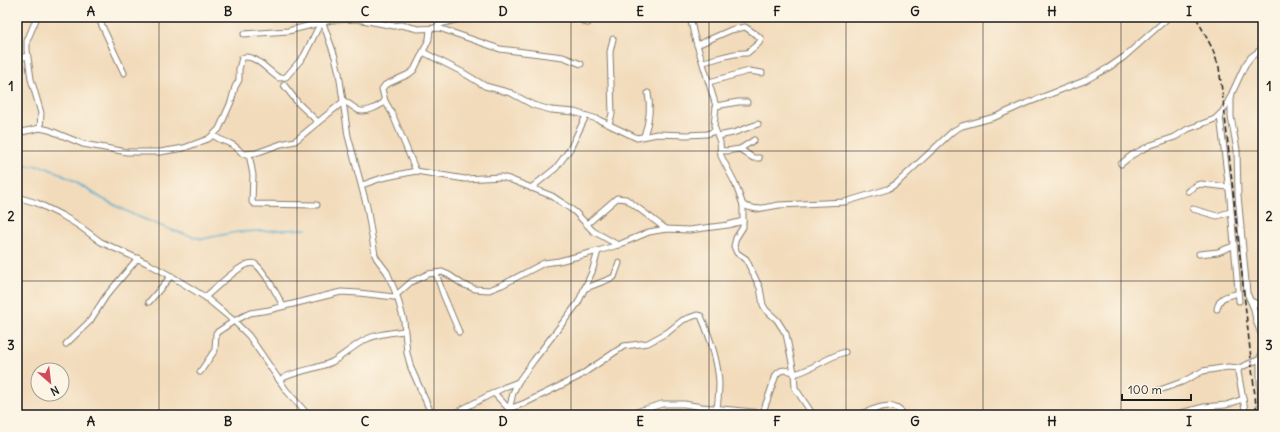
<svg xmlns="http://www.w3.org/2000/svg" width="1280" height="432" font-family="Delius,sans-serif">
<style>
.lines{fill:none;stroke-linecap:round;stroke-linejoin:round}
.stream{stroke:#51a9ce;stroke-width:1.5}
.minor-casing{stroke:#877c6c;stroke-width:7}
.minor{stroke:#fff;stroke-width:5}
.rail{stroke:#1c1c1c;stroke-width:1.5;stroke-dasharray:6 3;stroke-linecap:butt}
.grid{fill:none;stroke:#1c1c1c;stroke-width:1;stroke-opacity:0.55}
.neatline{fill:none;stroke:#1c1c1c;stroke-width:1.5}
.grid-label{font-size:13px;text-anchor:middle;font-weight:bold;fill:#1c1c1c}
</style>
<rect width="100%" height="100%" fill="#fcf5e5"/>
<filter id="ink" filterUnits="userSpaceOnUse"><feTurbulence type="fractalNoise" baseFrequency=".025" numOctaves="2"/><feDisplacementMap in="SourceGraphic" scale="8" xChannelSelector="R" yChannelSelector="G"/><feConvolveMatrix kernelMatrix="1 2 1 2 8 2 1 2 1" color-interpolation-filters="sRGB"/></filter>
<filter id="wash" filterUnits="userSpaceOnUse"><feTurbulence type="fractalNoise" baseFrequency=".012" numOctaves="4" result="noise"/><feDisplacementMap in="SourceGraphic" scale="16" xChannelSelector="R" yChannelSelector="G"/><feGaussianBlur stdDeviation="0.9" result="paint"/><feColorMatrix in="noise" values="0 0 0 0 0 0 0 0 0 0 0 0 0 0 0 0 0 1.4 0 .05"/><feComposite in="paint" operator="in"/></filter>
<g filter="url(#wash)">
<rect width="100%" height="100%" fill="#f2dbbb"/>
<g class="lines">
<!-- stream -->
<path class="stream" d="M17 166H41L57 172 103 199 134 215 174 231 202 239 237 232 306 229"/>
</g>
</g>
<g filter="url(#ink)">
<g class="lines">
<defs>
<g id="minor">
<path d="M37 17 27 41V50L31 79 41 113 40 128"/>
<path d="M98 17 124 73"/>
<path d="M321 17 335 57 339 73 348 136 367 207 375 255 377 259 387 272 397 296 404 321 407 353 411 368 432 415"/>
<path d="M580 17 584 22 588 23"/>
<path d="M690 17 694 35 716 106 714 126 720 142 721 156 735 183 743 205V227L736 238 734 246 737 253 746 259 760 288 763 305 766 310 777 320 786 334 794 372 795 388 813 415"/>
<path d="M435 28 440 24 467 17"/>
<path d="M430 29 429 39 423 52 462 72 485 86 511 93 533 105 551 110 574 112 597 119 637 138 657 134 687 135 707 134 715 131"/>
<path d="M244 34 288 31 331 20 357 19 394 26 401 25 418 29 439 28 500 49 563 57 581 64"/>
<path d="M697 45 731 30 745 27 757 35 761 39 759 43 747 53C732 52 718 59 703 62"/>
<path d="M1263 48 1251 57 1245 65 1232 93 1231 100V117L1237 150 1238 195 1247 293 1254 309 1256 321 1263 338"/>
<path d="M17 59 27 56"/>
<path d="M709 82 749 71 762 73"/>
<path d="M284 85 298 103 318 122"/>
<path d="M385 101 382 89 385 85 409 74 414 70 423 52"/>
<path d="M716 106 738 102H747"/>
<path d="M1220 116 1230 199 1239 301"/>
<path d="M609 124 612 114 610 52 613 39"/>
<path d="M17 133 40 128 49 130 83 144 127 152H160L184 148 208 139 213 135 219 129 231 102 235 87 239 80V69L242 58C253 52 269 72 279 78L286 77 304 56 318 28 323 22"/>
<path d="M213 135C219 140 225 141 231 144 236 146 239 150 243 154L256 153 281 144 295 141 344 101C349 103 352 107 358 110 365 114 380 106 385 101L392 113 416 171"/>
<path d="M644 136C649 122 651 107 648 93"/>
<path d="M718 136 733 133 758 124"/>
<path d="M740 149 754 140"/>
<path d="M720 150 726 151 740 149 753 158H759"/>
<path d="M249 154 253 175 252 202 254 204 317 205"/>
<path d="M1121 164 1132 155 1151 145 1175 137 1188 129 1215 119 1223 111 1231 96"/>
<path d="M362 185 382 178 416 171 465 179 501 177 509 179 552 196 561 202 575 212 593 231 618 245"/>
<path d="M531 188 556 168 570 149 586 116"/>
<path d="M1188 191 1197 185 1201 184 1228 187"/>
<path d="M17 197 37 203 63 216 78 225 101 242 147 263 171 276 205 297 234 321 249 336 286 390 308 415"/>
<path d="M743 205 748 207 757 209 779 205 845 202 878 192 888 189 897 183 953 131 962 126 995 117 1022 105 1084 81 1108 68 1124 57 1169 17"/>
<path d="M1193 209 1217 216 1230 212"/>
<path d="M587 224 617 198 626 199 666 229"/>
<path d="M1199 254 1218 252 1233 246"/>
<path d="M436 273 443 294 459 332"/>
<path d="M584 289 612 278 614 277 619 263"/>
<path d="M205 297C213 291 245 258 255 264 264 270 278 296 283 306"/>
<path d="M1251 301 1263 307"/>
<path d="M149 302 171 276"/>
<path d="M1217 309C1220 295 1227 297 1238 293"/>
<path d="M66 344 90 321 106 296 138 258"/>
<path d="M200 372 215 350 216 333 234 321 250 313 269 310 341 292 359 293 394 297 411 282 428 274 442 272 449 275 462 284 475 289 489 290 502 285 544 263 559 261 598 251 618 245 649 232 666 229 689 230 728 225 743 221"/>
<path d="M794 374C812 370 827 357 845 352"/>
<path d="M279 380C296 370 315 370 332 362 343 356 352 347 363 341 375 334 390 333 404 331"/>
<path d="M1157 391 1182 382 1203 371 1228 367 1239 368"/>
<path d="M494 393 509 409"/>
<path d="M509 409 525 403 578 377 624 346 648 343 668 332 683 320 697 315 701 316C710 337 718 361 719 383 719 392 718 401 717 409"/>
<path d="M451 415 505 387 518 382"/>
<path d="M508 415 513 393 518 382 534 360 578 303 592 272 598 251"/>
<path d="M626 415 662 404H684L702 407 763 413"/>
<path d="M762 415 776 375C781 368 786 370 794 372"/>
<path d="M858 415C874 410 892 398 904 415"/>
<path d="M1159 415H1160"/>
<path d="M1173 415 1204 407 1226 405 1243 399"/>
<path d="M1246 415 1238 372 1239 368 1260 359"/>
<path d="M1261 415 1260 376V359L1263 345"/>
</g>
</defs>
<!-- minor casing -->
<use href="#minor" class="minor-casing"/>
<!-- minor -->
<use href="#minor" class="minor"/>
<!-- rail -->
<path class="rail" d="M1196 17 1212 48 1219 67 1224 107 1257 415"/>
</g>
</g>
<!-- grid -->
<path class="grid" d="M159 17V415M297 17V415M434 17V415M571 17V415M709 17V415M846 17V415M983 17V415M1121 17V415M17 151H1263M17 281H1263"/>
<!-- margin -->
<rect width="1280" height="432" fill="none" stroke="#fcf5e5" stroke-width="44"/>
<!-- north arrow -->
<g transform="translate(50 382) rotate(152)"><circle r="19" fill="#fcf5e5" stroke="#a29e95"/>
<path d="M0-3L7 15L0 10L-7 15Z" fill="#d1495b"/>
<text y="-6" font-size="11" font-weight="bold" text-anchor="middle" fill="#1c1c1c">N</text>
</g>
<!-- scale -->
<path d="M1122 394v6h69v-6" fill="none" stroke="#1c1c1c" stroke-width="2"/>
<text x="1128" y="394" font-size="12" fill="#1c1c1c" stroke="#fcf5e5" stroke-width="3" paint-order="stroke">100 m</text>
<rect x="22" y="22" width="1236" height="388" class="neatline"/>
<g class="grid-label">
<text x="91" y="16">A</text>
<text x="228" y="16">B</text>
<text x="365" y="16">C</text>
<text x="503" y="16">D</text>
<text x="640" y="16">E</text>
<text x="777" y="16">F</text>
<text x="915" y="16">G</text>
<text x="1052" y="16">H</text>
<text x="1189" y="16">I</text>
<text x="11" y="91">1</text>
<text x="1269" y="91">1</text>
<text x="11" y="221">2</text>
<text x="1269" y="221">2</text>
<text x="11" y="350">3</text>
<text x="1269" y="350">3</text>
<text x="91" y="426">A</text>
<text x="228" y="426">B</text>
<text x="365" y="426">C</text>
<text x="503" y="426">D</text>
<text x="640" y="426">E</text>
<text x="777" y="426">F</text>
<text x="915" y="426">G</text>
<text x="1052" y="426">H</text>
<text x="1189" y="426">I</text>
</g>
</svg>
